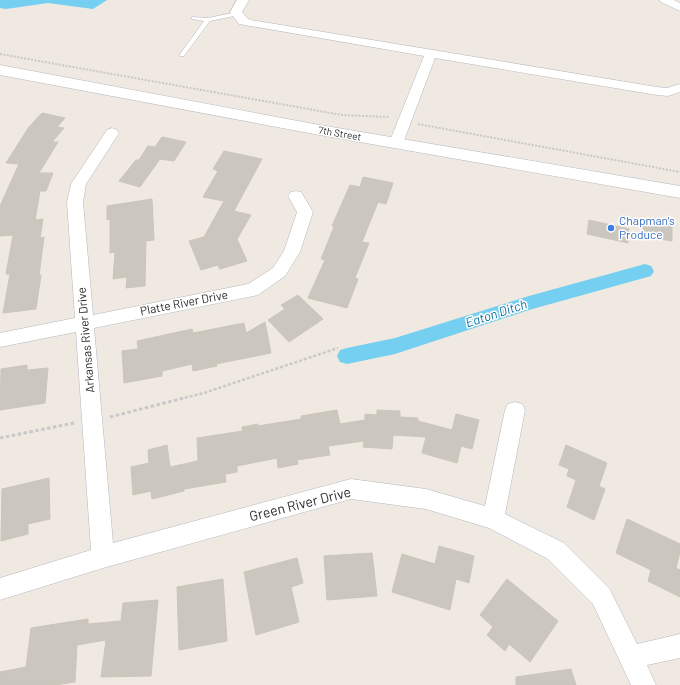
<svg xmlns="http://www.w3.org/2000/svg" width="680" height="685" font-family="Barlow,sans-serif">
<style>
.water{fill:#75cff0}
.lines{fill:none;stroke-linecap:round;stroke-linejoin:round}
.canal{fill:#75cff0;fill-rule:evenodd}
.building{fill:#cbc7bf;stroke:#cbc5ba}
.lane-casing{stroke:#b4b7c1;stroke-width:1}
.street-casing{stroke:#b4b7c1;stroke-width:1}
.secondary-casing{stroke:#b4b7c1;stroke-width:1}
.path-far2{stroke:#c9c9c9;stroke-width:2;stroke-dasharray:2 1.5;stroke-linecap:butt}
.path-far1{stroke:#c9c9c9;stroke-width:2.5;stroke-dasharray:3 2;stroke-linecap:butt}
.path{stroke:#c9c9c9;stroke-width:3;stroke-dasharray:3.5 2.5;stroke-linecap:butt}
.lane{fill:#fff;fill-rule:evenodd}
.street{fill:#fff;fill-rule:evenodd}
.secondary{fill:#fff;fill-rule:evenodd}
.shop-dot{fill:#3f7fe0;stroke:#fff;stroke-width:1.5}
.labels{text-anchor:middle;stroke-width:3;stroke-linejoin:round;paint-order:stroke}
.far-street-label{font-size:10px;fill:#2e2e2e;stroke:#fff}
.shop-label{font-size:12px;fill:#366cbe;stroke:#fff;text-anchor:start}
.street-label{font-size:12px;fill:#2e2e2e;stroke:#fff}
.water-label{font-size:13px;font-style:italic;fill:#0d6fa3;stroke:#fff}
.near-street-label{font-size:14px;fill:#2e2e2e;stroke:#fff}
</style>
<rect width="100%" height="100%" fill="#efe9e1"/>
<!-- water -->
<path class="water" d="M0 0H107L93 9 48 3 6 9 0 8Z"/>
<g class="lines">
<!-- canal -->
<path class="canal" d="M645 264 651 266 654 271 651 276 529 310 395 354 347 364 340 362 337 356 340 350 347 348 395 338 529 296Z"/>
</g>
<!-- building -->
<g class="building">
<path d="M42 113 65 118 57 127 64 128 52 142H58L39 173H53L46 191H40L35 220 43 219 40 238 44 237 39 276 41 275 36 309 3 313 10 274H6L13 235 0 236V206L19 164 6 163 29 127Z"/>
<path d="M162 137 186 142 174 161 160 159 140 187 119 181 136 160H139L148 146 155 147Z"/>
<path d="M224 151 262 159 234 211 251 215 237 239 247 261 220 269 218 265 201 270 189 241 204 237 224 201 203 197 218 171 213 169Z"/>
<path d="M363 177 393 183 386 204 378 202 362 242 369 243 355 278 358 279 347 308 308 298 325 260 321 259 334 227 332 226 350 185 360 187Z"/>
<path d="M152 199 154 240 146 241 145 286 126 288 127 277 113 279 115 252 110 253V219L107 220V206Z"/>
<path d="M589 220 629 229 628 243 587 234Z"/>
<path d="M643 221 672 226V241L643 236Z"/>
<path d="M298 295 323 319 289 342 268 320 285 309 281 305Z"/>
<path d="M265 322 271 353 216 364 217 366 193 371 192 364 162 371V376L124 383 122 351 138 349 137 341 192 329 193 333 244 323 246 333Z"/>
<path d="M27 365V370L48 368 45 403 0 410 1 369Z"/>
<path d="M337 410 340 424 365 420V414L377 415V410L400 411V417L418 418V421L452 430 456 414 479 420 472 449 461 446 457 463 422 453 426 437 393 435 392 449 363 447 364 441 328 446 330 455 297 460 298 464 278 468 277 458 237 466V472L225 474 226 482 184 489V491L152 499 151 491 133 495 131 467 149 463 148 450 167 445 170 467 198 461 197 438 243 431 242 427 258 424V426L301 419V416Z"/>
<path d="M566 445 607 463 599 486 605 489 594 520 567 507 576 480 567 476 569 469 559 465Z"/>
<path d="M49 478 50 519 28 524V534L1 541 2 489Z"/>
<path d="M627 519 680 544V552L676 568 680 570V597L648 581 651 570 616 553Z"/>
<path d="M439 546 474 556 469 583 456 579 450 610 392 592 402 554 435 564Z"/>
<path d="M372 553 377 596 327 600 324 556Z"/>
<path d="M297 558 303 583 291 587 299 622 256 635 244 572Z"/>
<path d="M223 579 227 641 179 650 177 587Z"/>
<path d="M507 579 558 621 530 662 509 644 505 651 487 635 493 627 480 615Z"/>
<path d="M158 600 151 676 101 677 106 640 77 645 75 682 55 685H0V672L26 667 31 628 88 619V624L121 621 123 603Z"/>
<path d="M571 669 576 685H516V677Z"/>
</g>
<g class="lines">
<defs>
<path id="lane" d="M237 12 239 13V15L210 21 184 56H180V54L204 21 192 19V17L208 18Z"/>
<g id="street">
<path d="M237 0H249L242 12 247 18 251 20 657 87 667 88 680 84V92L668 96 657 95 435 58 403 143 401 146 396 148 391 146 389 143 424 56 239 24 230 12Z"/>
<path d="M659 0H674L680 3V11L661 2Z"/>
<path d="M112 128 117 130 119 133 86 184 83 202 93 315 248 284 273 268 284 251 297 212 288 196 291 192 296 191 301 192 313 212 300 252 285 276 258 295 94 328 113 543 351 479 426 489 485 506 505 410 508 404 515 402 522 404 525 410 505 514 564 543 609 588 637 644 680 634V658L647 665 656 685H631L593 604 548 559 489 528 426 509 351 499 103 568 0 600V578L91 550 76 332 0 347V333L75 318 67 202 71 184 107 130Z"/>
</g>
<path id="secondary" d="M0 65 314 124 680 186V198L314 134 0 75Z"/>
</defs>
<!-- lane casing -->
<use href="#lane" class="lane-casing"/>
<!-- street casing -->
<use href="#street" class="street-casing"/>
<!-- secondary casing -->
<use href="#secondary" class="secondary-casing"/>
<!-- path-far2 -->
<g class="path-far2">
<path d="M0 54 342 115 390 117"/>
<path d="M418 124 680 172"/>
</g>
<!-- path-far1 -->
<path class="path-far1" d="M180 399 204 393 338 348"/>
<!-- path -->
<g class="path">
<path d="M110 417 184 398"/>
<path d="M0 438 74 423"/>
</g>
<!-- lane -->
<use href="#lane" class="lane"/>
<!-- street -->
<use href="#street" class="street"/>
<!-- secondary -->
<use href="#secondary" class="secondary"/>
</g>
<!-- markers -->
<circle class="shop-dot" cx="611" cy="228" r="4"/>
<g class="labels">
<!-- far-street labels -->
<g class="far-street-label">
<text transform="translate(340 133) rotate(10)" y="4">7th Street</text>
</g>
<!-- shop labels -->
<g class="shop-label">
<text x="619" y="225">Chapman's<tspan x="619" dy="14">Produce</tspan></text>
</g>
<!-- street labels -->
<g class="street-label">
<text transform="translate(184 303) rotate(-11)" y="4">Platte River Drive</text>
<text transform="translate(86 340) rotate(-95)" y="4">Arkansas River Drive</text>
</g>
<!-- water labels -->
<g class="water-label">
<text transform="translate(496 313) rotate(-18)" y="5">Eaton Ditch</text>
</g>
<!-- near-street labels -->
<g class="near-street-label">
<text transform="translate(300 504) rotate(-14)" y="5">Green River Drive</text>
</g>
</g>
</svg>
